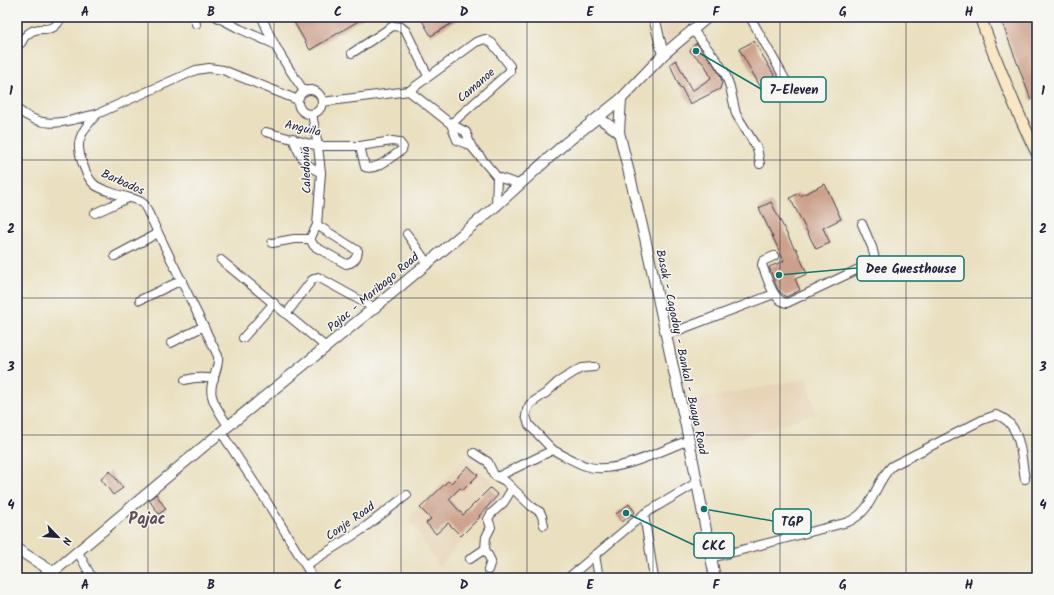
<svg xmlns="http://www.w3.org/2000/svg" width="1054" height="595" font-family="Kalam,sans-serif">
<style>
.built{fill:#e7d4b7}
.building{fill:#cca08b}
.lines{fill:none;stroke-linecap:round;stroke-linejoin:round}
.minor-casing{stroke:#403e4f;stroke-width:10}
.tertiary-casing{stroke:#403e4f;stroke-width:12}
.secondary-casing{stroke:#403e4f;stroke-width:13}
.minor{stroke:#fff;stroke-width:8}
.tertiary{stroke:#fff;stroke-width:10}
.secondary{stroke:#f9e7c3;stroke-width:11}
.grid{fill:none;stroke:#22223b;stroke-width:1;stroke-opacity:0.55}
.labels{text-anchor:middle;stroke-width:3;stroke-linejoin:round;paint-order:stroke}
.street-label{font-size:12px;fill:#22223b;stroke:#f6f6f2}
.district-label{font-size:16px;font-weight:bold;fill:#5e4e57;stroke:#f6f6f2}
.leader{fill:none;stroke:#0f766e;stroke-width:1.5}
.callout-dot{fill:#0f766e;stroke:#f6f6f2;stroke-width:1.5}
.callout{fill:#f6f6f2;stroke:#0f766e;stroke-width:1.5}
.callout-label{font-size:13px;text-anchor:middle;font-weight:bold;fill:#22223b}
.neatline{fill:none;stroke:#22223b;stroke-width:1.5}
.grid-label{font-size:13px;text-anchor:middle;font-weight:bold;fill:#22223b}
</style>
<rect width="100%" height="100%" fill="#f6f6f2"/>
<filter id="ink" filterUnits="userSpaceOnUse"><feTurbulence type="fractalNoise" baseFrequency=".025" numOctaves="2"/><feDisplacementMap in="SourceGraphic" scale="8" xChannelSelector="R" yChannelSelector="G"/><feConvolveMatrix kernelMatrix="1 2 1 2 8 2 1 2 1" color-interpolation-filters="sRGB"/></filter>
<filter id="wash" filterUnits="userSpaceOnUse"><feTurbulence type="fractalNoise" baseFrequency=".012" numOctaves="4" result="noise"/><feDisplacementMap in="SourceGraphic" scale="16" xChannelSelector="R" yChannelSelector="G"/><feGaussianBlur stdDeviation="0.9" result="paint"/><feColorMatrix in="noise" values="0 0 0 0 0 0 0 0 0 0 0 0 0 0 0 0 0 1.4 0 .05"/><feComposite in="paint" operator="in"/></filter>
<g filter="url(#wash)">
<rect width="100%" height="100%" fill="#eae0bf"/>
<!-- built -->
<g class="built">
<path d="M657 17H698L666 43Z"/>
<path d="M694 35 713 59 724 79 720 89 690 104 680 88 668 57Z"/>
<path d="M807 378 816 414 696 451 686 402Z"/>
<path d="M466 457 503 492 439 567 409 518Z"/>
</g>
<g id="blocks">
<!-- building -->
<g class="building">
<path d="M291 17H365L310 50Z"/>
<path d="M420 17H462L431 36Z"/>
<path d="M1000 17H1037V98L1031 100Z"/>
<path d="M754 41 783 90 768 100 739 49Z"/>
<path d="M696 43 712 62 720 75 722 82 720 89 690 104 681 87 680 88 670 64 676 60 692 91 711 78 705 65 690 51Z"/>
<path d="M825 184 841 219 823 228 830 243 816 249 790 198 799 193 800 196Z"/>
<path d="M771 202 794 248H796L807 274 795 279 800 290 786 297 778 290 769 267 784 261 759 208Z"/>
<path d="M468 466 478 475 463 490 460 488 449 499 463 515 490 488 498 495 479 516 480 517 461 536 448 523 436 534 426 523 431 519 420 508 448 481 451 483Z"/>
<path d="M110 471 123 488 113 495 101 479Z"/>
<path d="M156 494 166 509 159 514 149 500Z"/>
<path d="M629 504 635 512 622 522 616 514Z"/>
</g>
</g>
</g>
<g filter="url(#ink)">
<use href="#blocks" fill-opacity="0" stroke="#403e4f" stroke-width="1"/>
<g class="lines">
<defs>
<g id="minor">
<path d="M194 17 196 24"/>
<path d="M217 17 240 29 274 44"/>
<path d="M262 17C272 44 288 68 304 91"/>
<path d="M750 17 789 86"/>
<path d="M692 29 716 59 725 73 730 87 736 114 757 148 760 164"/>
<path d="M21 43C23 40 24 36 27 35 39 22 53 38 61 17"/>
<path d="M352 53 393 26 401 27 406 31 428 76"/>
<circle cx="310" cy="102" r="12"/>
<path d="M409 91 476 42 485 39 492 43 510 66V71L451 124"/>
<path d="M409 91 451 124 466 132 471 146 497 177 519 184"/>
<path d="M322 102 409 91"/>
<path d="M17 109C45 132 66 121 97 114"/>
<path d="M312 114 318 146 321 173 317 225"/>
<path d="M451 124 457 140 471 146"/>
<path d="M266 132 318 146H360"/>
<path d="M293 138C299 155 304 165 321 173"/>
<path d="M392 141 399 142 403 147 402 150C392 156 377 171 365 167L360 146Z"/>
<path d="M496 206 497 177"/>
<path d="M95 213 128 198"/>
<path d="M862 224 872 247 876 263"/>
<path d="M317 225 358 251C357 258 354 263 346 264L314 246 310 239Z"/>
<path d="M407 234 427 263"/>
<path d="M272 243 294 239H310"/>
<path d="M115 256 158 233"/>
<path d="M774 256 763 261 762 265C767 276 772 301 787 303L867 265 876 263 920 270"/>
<path d="M221 260 326 347"/>
<path d="M140 300 182 280"/>
<path d="M287 313 312 280 318 277 374 308"/>
<path d="M666 335 774 294"/>
<path d="M243 338 274 303"/>
<path d="M171 343 204 326"/>
<path d="M185 380C196 377 203 377 214 379"/>
<path d="M228 426C223 417 214 406 212 396 208 384 220 368 218 356L144 204C138 199 134 199 127 197 121 196 100 189 95 185 86 178 78 154 79 143 81 131 90 122 97 114L196 70 209 68 223 70 298 100"/>
<path d="M221 432 267 502 313 578"/>
<path d="M553 450 529 425 526 416 527 410 530 404 546 393 558 382 581 368 594 367"/>
<path d="M474 453 488 462 494 475 505 481 531 506 540 512 542 516 544 525"/>
<path d="M497 477 553 450C565 456 577 464 589 467 617 474 663 450 689 440"/>
<path d="M644 514 654 578"/>
<path d="M78 552 92 578"/>
<path d="M595 555 599 578"/>
<path d="M711 558 848 522C875 510 873 484 892 466L982 420 996 415C1022 422 1021 458 1025 479"/>
<path d="M470 559 485 549"/>
<path d="M306 565 360 531 407 495"/>
<path d="M488 570 491 561 485 549 486 537 491 527 488 519 491 514 504 502 512 489"/>
<path d="M568 578 644 514 696 483"/>
</g>
<g id="tertiary">
<path d="M654 17 663 55"/>
<path d="M621 99 619 132 645 238 666 335 689 440 715 578"/>
<path d="M599 118 619 132"/>
<path d="M17 549 53 572"/>
<path d="M46 578 221 432 374 308 496 206 562 146 621 99 663 55 708 17"/>
</g>
<path id="secondary" d="M980 17C997 63 1015 109 1037 153"/>
</defs>
<!-- minor casing -->
<use href="#minor" class="minor-casing"/>
<!-- tertiary casing -->
<use href="#tertiary" class="tertiary-casing"/>
<!-- secondary casing -->
<use href="#secondary" class="secondary-casing"/>
<!-- minor -->
<use href="#minor" class="minor"/>
<!-- tertiary -->
<use href="#tertiary" class="tertiary"/>
<!-- secondary -->
<use href="#secondary" class="secondary"/>
</g>
</g>
<!-- grid -->
<path class="grid" d="M148 17V578M274 17V578M401 17V578M527 17V578M653 17V578M780 17V578M906 17V578M17 160H1037M17 298H1037M17 435H1037"/>
<g class="labels">
<!-- street labels -->
<g class="street-label">
<text transform="translate(476 85) rotate(-41)" y="4">Camanoe</text>
<text transform="translate(303 128) rotate(13)" y="4">Anguila</text>
<text transform="translate(306 170) rotate(-92)" y="4">Caledonia</text>
<text transform="translate(123 182) rotate(24)" y="4">Barbados</text>
<text transform="translate(373 292) rotate(-40)" y="4">Pajac - Maribago Road</text>
<text transform="translate(682 352) rotate(78)" y="4">Basak - Cagodoy - Bankal - Buaya Road</text>
<text transform="translate(350 521) rotate(-35)" y="4">Conje Road</text>
</g>
<!-- district labels -->
<g class="district-label">
<text x="147" y="524">Pajac</text>
</g>
</g>
<!-- callouts -->
<path class="leader" d="M696 51L761 89M779 275L857 268M704 509L773 521M626 513L694 545"/>
<g class="callout-dot">
<circle cx="696" cy="51" r="4"/>
<circle cx="779" cy="275" r="4"/>
<circle cx="704" cy="509" r="4"/>
<circle cx="626" cy="513" r="4"/>
</g>
<g class="callout">
<rect x="761" y="77" width="65" height="25" rx="4"/>
<rect x="857" y="256" width="107" height="25" rx="4"/>
<rect x="773" y="509" width="38" height="25" rx="4"/>
<rect x="694" y="533" width="40" height="25" rx="4"/>
</g>
<g class="callout-label">
<text x="794" y="94">7-Eleven</text>
<text x="911" y="273">Dee Guesthouse</text>
<text x="792" y="526">TGP</text>
<text x="714" y="550">CKC</text>
</g>
<!-- margin -->
<rect width="1054" height="595" fill="none" stroke="#f6f6f2" stroke-width="44"/>
<!-- north arrow -->
<g transform="translate(58 537) rotate(115)" stroke="#f6f6f2" stroke-width="3" paint-order="stroke">
<path d="M0-3L7 15L0 10L-7 15Z" fill="#22223b"/>
<text y="-6" font-size="11" font-weight="bold" text-anchor="middle" fill="#22223b">N</text>
</g>
<rect x="22" y="22" width="1010" height="551" class="neatline"/>
<g class="grid-label">
<text x="85" y="16">A</text>
<text x="211" y="16">B</text>
<text x="338" y="16">C</text>
<text x="464" y="16">D</text>
<text x="590" y="16">E</text>
<text x="716" y="16">F</text>
<text x="843" y="16">G</text>
<text x="969" y="16">H</text>
<text x="11" y="95">1</text>
<text x="1043" y="95">1</text>
<text x="11" y="233">2</text>
<text x="1043" y="233">2</text>
<text x="11" y="371">3</text>
<text x="1043" y="371">3</text>
<text x="11" y="509">4</text>
<text x="1043" y="509">4</text>
<text x="85" y="589">A</text>
<text x="211" y="589">B</text>
<text x="338" y="589">C</text>
<text x="464" y="589">D</text>
<text x="590" y="589">E</text>
<text x="716" y="589">F</text>
<text x="843" y="589">G</text>
<text x="969" y="589">H</text>
</g>
</svg>
